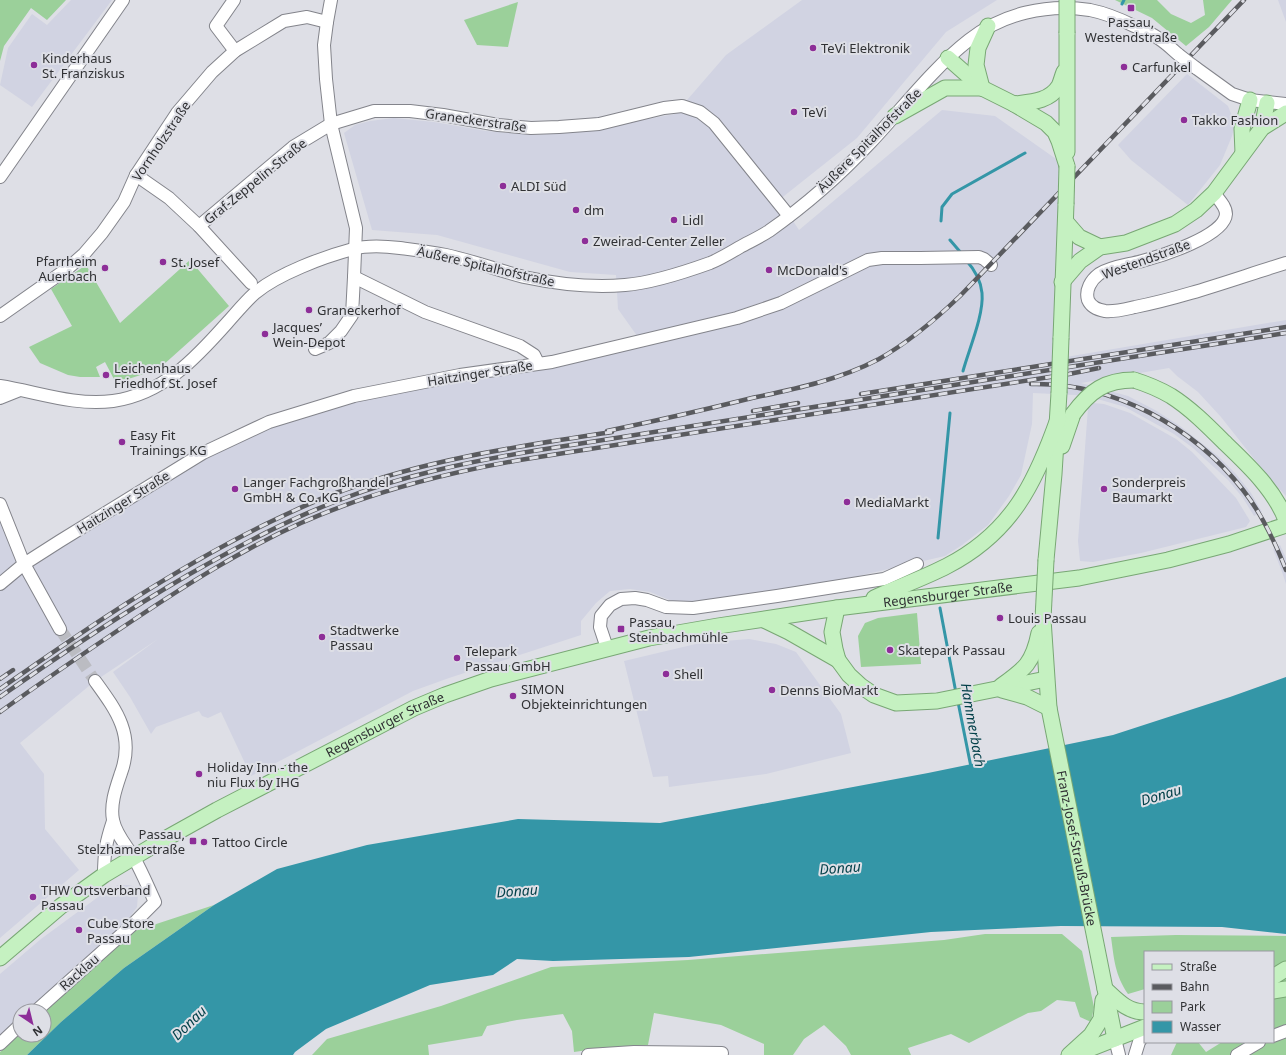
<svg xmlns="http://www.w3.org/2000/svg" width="1286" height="1055" font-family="'Noto Sans',sans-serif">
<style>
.built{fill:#d1d3e2}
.green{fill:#9bd09a}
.water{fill:#3496a7}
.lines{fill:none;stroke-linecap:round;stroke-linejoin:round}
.stream{stroke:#3496a7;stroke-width:3}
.minor-tunnel{stroke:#bbbcc2;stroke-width:12;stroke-dasharray:12 6;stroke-linecap:butt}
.minor-casing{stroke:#83848b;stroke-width:14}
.major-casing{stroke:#78a774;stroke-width:17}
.minor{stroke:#fff;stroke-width:12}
.major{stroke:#c5f1c1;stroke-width:15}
.rail-casing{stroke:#5a5b5f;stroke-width:4.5}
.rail{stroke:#dedfe6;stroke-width:3;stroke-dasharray:9;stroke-linecap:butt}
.minor-bridge-casing{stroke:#83848b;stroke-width:14;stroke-linecap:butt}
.major-bridge-casing{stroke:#78a774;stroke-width:17;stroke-linecap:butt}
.minor-bridge{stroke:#fff;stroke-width:12}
.major-bridge{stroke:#c5f1c1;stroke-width:15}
.poi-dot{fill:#8d2e98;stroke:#dedfe6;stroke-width:1.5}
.labels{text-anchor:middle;stroke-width:4;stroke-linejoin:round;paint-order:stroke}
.poi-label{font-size:13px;fill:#303134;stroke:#dedfe6;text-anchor:start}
.street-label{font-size:13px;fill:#303134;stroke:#dedfe6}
.water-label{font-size:14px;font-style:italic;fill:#034049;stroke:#dedfe6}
</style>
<rect width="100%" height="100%" fill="#dedfe6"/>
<!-- built -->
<g class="built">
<path d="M71 0H112L32 107 0 85 8 48 32 14 47 25Z"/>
<path d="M802 0H997L946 32 857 138 779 200 799 230 942 110 995 116 1066 166 1060 358 1286 320V496L1270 479 1221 417 1198 392 1177 376 1169 368 1081 383 1128 396 1155 410 1180 426 1218 456 1236 474 1251 493 1262 512 1254 516 1243 498 1228 480 1193 448 1174 434 1125 407 1101 400 1075 395 1033 393 1032 424 1021 475 1009 496 988 525 962 545 945 556 845 579 698 603 672 601 650 592 630 589 610 591 596 603 581 621V635L449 678 413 691 251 776 221 712 208 718 202 716 199 711 156 727 151 734 130 697 113 672 158 639 95 681 20 743 44 774 45 829 79 870 0 938V515L25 564 221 443 339 399 640 340 618 309 616 275 570 272 437 235 372 230 344 133 355 125 370 121 394 118 434 122 486 131 535 135 575 132 675 114 726 55Z"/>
<path d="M1278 0H1286V22Z"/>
<path d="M1187 74 1228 106 1235 124 1232 136 1220 165 1188 205 1131 160 1118 145Z"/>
<path d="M1093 403 1104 404 1130 413 1176 439 1192 452 1236 498 1250 521 1246 527 1141 553 1093 562 1080 561 1078 541 1088 408Z"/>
<path d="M1280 545 1286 558V584L1281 569 1273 549Z"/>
<path d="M749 639 776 644 796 652 841 714 851 753 766 774 669 787 668 776 653 777 624 661 700 643Z"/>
<path d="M118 885H128L133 886 138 894 137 907 125 924 32 1011H20V1022L0 1041V974L41 939 109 889Z"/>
</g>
<!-- green -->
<g class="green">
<path d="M0 0H66L47 20 31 8 4 46 0 61Z"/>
<path d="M1115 0H1157L1171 14 1191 23 1205 15 1203 0H1232L1209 27 1186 46 1152 18Z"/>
<path d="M518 2 508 47 477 45 464 20Z"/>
<path d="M190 260 229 306 162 366 156 370 116 383 105 362 96 367 100 377H80L68 375 40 363 29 347 72 326 51 289 86 265 120 323Z"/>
<path d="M917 613 921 664 861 667 858 636 865 623 878 618Z"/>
<path d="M214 905 124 968 61 1022 27 1055H0V1052L20 1034V1035H44V1012L135 931Z"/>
<path d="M985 934H1062L1082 951 1094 1007 1091 1022 1080 1017 1075 1002 1057 1000 1041 1011 1028 1013 969 1043 951 1034 908 1048 911 1055H851L846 1046 824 1025 804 1039 793 1055H764V1044L721 1025 654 1013 648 1045 602 1048 574 1052 572 1031 563 1014 517 1020 487 1026 482 1036 428 1045 429 1055H312L327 1039 441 1006 551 967 688 960 944 940Z"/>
<path d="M1176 935 1286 936V1055H1171L1177 1042H1198L1206 1052 1222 1042H1273V952H1145V989L1128 994C1115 975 1114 959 1111 937Z"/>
</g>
<!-- water -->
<path class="water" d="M1286 677V934L1222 927 1061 926 931 932 689 957 553 961 517 959 493 975 430 985 326 1029 295 1052 293 1055H27L61 1022 124 968 214 905 277 869 367 845 518 819 660 823 928 773 1113 735 1230 697Z"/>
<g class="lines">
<!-- stream -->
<g class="stream">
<path d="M1122 4 1124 0"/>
<path d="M941 221 942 207 952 194 1025 153"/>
<path d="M950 240 962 254"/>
<path d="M963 371C969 349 984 315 982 293 981 281 974 269 966 260"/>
<path d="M938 538 950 413"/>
<path d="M940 608 956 693"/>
<path d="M958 702 971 767"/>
</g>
<!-- minor-tunnel -->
<path class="minor-tunnel" d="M60 629 95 681"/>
<defs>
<g id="minor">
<path d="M234 0 216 26 235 51"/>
<path d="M1196 68 1232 94 1250 100 1286 104"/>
<path d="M136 175 169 198 199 226 251 283"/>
<path d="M0 177 123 0"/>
<path d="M1214 193C1218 199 1226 206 1226 214 1225 236 1161 256 1142 261 1128 265 1112 266 1099 274 1091 280 1085 290 1088 300 1091 307 1099 310 1105 311 1115 312 1126 309 1135 307 1186 297 1237 278 1286 263"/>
<path d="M199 226 293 147 331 124 374 111H410L443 115 498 125 531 128 559 127 599 124 664 108 682 106 700 112 714 123 789 216"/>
<path d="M354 277 425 312 520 346 534 355 538 363"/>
<path d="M0 316 67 269 84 254 102 233 124 202 136 175 177 113 212 72 235 51 284 21 307 17 327 22"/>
<path d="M315 349 329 343 341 331 352 315 354 277 356 228 331 124 326 79 324 45 327 22 331 0"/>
<path d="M0 386C38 392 74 406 113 401 163 394 196 358 227 323 236 313 245 302 255 293 278 274 323 257 353 249 368 245 384 246 400 248 415 250 431 252 446 255 473 261 498 270 524 277 557 284 592 288 625 285 651 283 685 272 710 263 720 259 730 253 740 247 749 242 760 237 769 231 806 205 840 175 871 142 902 109 933 68 969 40 1002 14 1047 3 1090 10 1105 13 1120 19 1134 26 1142 29 1151 33 1158 38 1166 43 1172 49 1179 55"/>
<path d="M0 398 20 390"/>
<path d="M0 504 24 564 60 629"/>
<path d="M0 584 24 564 60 541 203 453 269 422 354 396 460 375 552 362 737 318 781 303 868 260 882 258H920L979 257 984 259 991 265"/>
<path d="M607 648 600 627 601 616 610 605 621 599 635 598 647 600 666 607 693 608 777 596 884 579 917 564"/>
<path d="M104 875C104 853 106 842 113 821"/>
<path d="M36 1011 131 926 155 902C148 887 142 872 134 858 127 846 116 835 113 820 110 804 116 788 121 773 135 735 116 710 95 681"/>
<path d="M1273 1036 1286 1031"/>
<path d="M1115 1039 1119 1055"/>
<path d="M0 1044 20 1025"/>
<path d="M588 1055 634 1052 722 1053"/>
<path d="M1135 1055 1139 1042 1145 1033"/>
<path d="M1237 1055 1259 1042"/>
</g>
<g id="major">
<path d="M948 58 982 88 1014 104 1046 123 1055 132 1059 141 1067 166"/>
<path d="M982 88 976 65 978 48 988 26"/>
<path d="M1014 104C1030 102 1049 102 1059 86 1061 82 1062 77 1064 72"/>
<path d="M895 116 945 88H982"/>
<path d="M1262 128 1267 103"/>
<path d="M1067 152V33"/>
<path d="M1243 153 1242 129 1250 100"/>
<path d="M1066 222 1079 237 1100 247"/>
<path d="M1062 282 1080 261 1100 247 1126 243 1175 224 1196 210 1214 193 1262 128 1286 113"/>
<path d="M1061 338 1066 204"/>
<path d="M1134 380C1147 384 1159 389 1171 396 1190 408 1207 425 1224 442 1247 464 1274 489 1286 520"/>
<path d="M1062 446 1073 414"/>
<path d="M1046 560 1054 474 1059 393"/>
<path d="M874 598C898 587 924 578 947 566 1011 533 1035 484 1058 419"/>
<path d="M837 608 832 632 835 649 838 660 849 675 861 686 874 695 896 703 937 701 1046 679"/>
<path id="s1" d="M1043 619 1049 708 1115 1039"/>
<path d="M764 620 789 632 838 660"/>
<path d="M1001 686C1025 669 1033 663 1039 633"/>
<path d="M1002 690 1027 697 1049 708"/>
<path id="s2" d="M0 958 61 906 104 875 156 844 217 810 414 708 445 695 491 679 649 638 718 626 837 608 1079 578 1168 560 1229 544 1286 525"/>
<path d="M1273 977 1286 969"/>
<path d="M1105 989C1117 1000 1127 1012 1145 1012"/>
<path d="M1273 991 1286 989"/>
<path d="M1069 1055 1091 1035 1101 1019 1103 1000"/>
<path d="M1074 1055 1145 1027"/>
</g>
</defs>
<!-- minor casing -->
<use href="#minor" class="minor-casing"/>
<!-- major casing -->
<use href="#major" class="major-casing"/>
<!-- minor -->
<use href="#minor" class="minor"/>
<!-- major -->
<use href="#major" class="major"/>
<defs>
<g id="rail">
<path d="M1031 384C1113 382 1194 427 1243 490 1262 514 1275 542 1286 570"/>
<path d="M861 394 1286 327"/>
<path d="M753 411 798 403"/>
<path d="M607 431C655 421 704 410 752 398 795 389 839 380 879 359 909 342 935 320 960 296L1244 0"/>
<path d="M0 679 13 670"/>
<path d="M0 689C87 628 175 568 270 522 294 511 317 499 342 491 429 459 521 446 612 432"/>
<path d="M0 697C61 654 123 613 188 575 239 546 290 518 345 498 405 475 469 462 533 451L1286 333"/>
<path d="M0 712C43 681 87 651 132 621 186 585 241 550 301 523 373 491 449 472 526 459L1069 374 1099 368"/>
</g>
</defs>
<!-- rail casing -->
<use href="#rail" class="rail-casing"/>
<!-- rail -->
<use href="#rail" class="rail"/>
<defs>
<path id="minor-bridge" d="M1179 55 1196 68"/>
<g id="major-bridge">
<path d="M1067 0V33"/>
<path d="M1066 204 1067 166"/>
<path d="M1059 393 1061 338"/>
<path d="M1073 414C1090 391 1105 380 1134 380"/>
<path d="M1043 619 1046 560"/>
</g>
</defs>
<!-- minor-bridge casing -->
<use href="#minor-bridge" class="minor-bridge-casing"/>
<!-- major-bridge casing -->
<use href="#major-bridge" class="major-bridge-casing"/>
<!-- minor-bridge -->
<use href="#minor-bridge" class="minor-bridge"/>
<!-- major-bridge -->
<use href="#major-bridge" class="major-bridge"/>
</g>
<!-- markers -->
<g class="poi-dot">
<rect x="1127" y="4" width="8" height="8" rx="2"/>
<circle cx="813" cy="48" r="4"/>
<circle cx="34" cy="65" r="4"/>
<circle cx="1124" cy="67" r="4"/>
<circle cx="794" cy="112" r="4"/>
<circle cx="1184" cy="120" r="4"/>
<circle cx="503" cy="186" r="4"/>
<circle cx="576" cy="210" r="4"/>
<circle cx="674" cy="220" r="4"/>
<circle cx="585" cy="241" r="4"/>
<circle cx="163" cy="262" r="4"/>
<circle cx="105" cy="268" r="4"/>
<circle cx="769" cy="270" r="4"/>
<circle cx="309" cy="310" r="4"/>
<circle cx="265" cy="334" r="4"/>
<circle cx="106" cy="375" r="4"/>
<circle cx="122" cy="442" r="4"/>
<circle cx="235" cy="489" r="4"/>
<circle cx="1104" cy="489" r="4"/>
<circle cx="847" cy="502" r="4"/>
<circle cx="1000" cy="618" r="4"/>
<rect x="617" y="625" width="8" height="8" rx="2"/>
<circle cx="322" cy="637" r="4"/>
<circle cx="890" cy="650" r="4"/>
<circle cx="457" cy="658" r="4"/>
<circle cx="666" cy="674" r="4"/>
<circle cx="772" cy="690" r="4"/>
<circle cx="513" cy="696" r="4"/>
<circle cx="199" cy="774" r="4"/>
<rect x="189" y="837" width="8" height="8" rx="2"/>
<circle cx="204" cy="842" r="4"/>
<circle cx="33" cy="897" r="4"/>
<circle cx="79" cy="930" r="4"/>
</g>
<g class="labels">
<!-- poi labels -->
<g class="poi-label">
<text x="1131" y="27" text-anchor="middle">Passau,<tspan x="1131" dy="15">Westendstraße</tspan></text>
<text x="821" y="53">TeVi Elektronik</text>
<text x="42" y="63">Kinderhaus<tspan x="42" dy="15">St. Franziskus</tspan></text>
<text x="1132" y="72">Carfunkel</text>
<text x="802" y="117">TeVi</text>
<text x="1192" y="125">Takko Fashion</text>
<text x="511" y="191">ALDI Süd</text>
<text x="584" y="215">dm</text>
<text x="682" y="225">Lidl</text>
<text x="593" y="246">Zweirad-Center Zeller</text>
<text x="97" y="266" text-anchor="end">Pfarrheim<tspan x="97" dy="15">Auerbach</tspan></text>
<text x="171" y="267">St. Josef</text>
<text x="777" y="275">McDonald's</text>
<text x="317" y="315">Graneckerhof</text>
<text x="273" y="332">Jacques’<tspan x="273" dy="15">Wein-Depot</tspan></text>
<text x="114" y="373">Leichenhaus<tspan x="114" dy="15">Friedhof St. Josef</tspan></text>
<text x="130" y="440">Easy Fit<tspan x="130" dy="15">Trainings KG</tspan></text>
<text x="243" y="487">Langer Fachgroßhandel<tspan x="243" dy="15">GmbH &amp; Co. KG</tspan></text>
<text x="1112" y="487">Sonderpreis<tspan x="1112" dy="15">Baumarkt</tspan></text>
<text x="855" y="507">MediaMarkt</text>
<text x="1008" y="623">Louis Passau</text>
<text x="629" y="627">Passau,<tspan x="629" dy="15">Steinbachmühle</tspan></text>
<text x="330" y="635">Stadtwerke<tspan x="330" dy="15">Passau</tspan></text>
<text x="898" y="655">Skatepark Passau</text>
<text x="465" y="656">Telepark<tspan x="465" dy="15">Passau GmbH</tspan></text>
<text x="674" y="679">Shell</text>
<text x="521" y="694">SIMON<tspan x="521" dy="15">Objekteinrichtungen</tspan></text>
<text x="780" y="695">Denns BioMarkt</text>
<text x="207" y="772">Holiday Inn - the<tspan x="207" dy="15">niu Flux by IHG</tspan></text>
<text x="185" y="839" text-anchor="end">Passau,<tspan x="185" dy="15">Stelzhamerstraße</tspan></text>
<text x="212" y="847">Tattoo Circle</text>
<text x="41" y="895">THW Ortsverband<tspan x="41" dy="15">Passau</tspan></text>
<text x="87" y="928">Cube Store<tspan x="87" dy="15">Passau</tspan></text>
</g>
<!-- street labels -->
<g class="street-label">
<text transform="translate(476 120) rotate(8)" y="5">Graneckerstraße</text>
<text transform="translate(869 140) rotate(-45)" y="5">Äußere Spitalhofstraße</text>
<text transform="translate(161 141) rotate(-56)" y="5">Vornholzstraße</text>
<text transform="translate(255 181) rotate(-39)" y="5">Graf-Zeppelin-Straße</text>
<text transform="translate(1146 259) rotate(-20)" y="5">Westendstraße</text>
<text transform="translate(486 266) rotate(13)" y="5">Äußere Spitalhofstraße</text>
<text transform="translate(480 373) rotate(-9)" y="5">Haitzinger Straße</text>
<text transform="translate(123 502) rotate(-32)" y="5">Haitzinger Straße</text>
<text dy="5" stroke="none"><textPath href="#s2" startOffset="1033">Regensburger Straße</textPath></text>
<text dy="5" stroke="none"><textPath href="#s2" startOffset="452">Regensburger Straße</textPath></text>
<text dy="5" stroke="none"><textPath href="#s1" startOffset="232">Franz-Josef-Strauß-Brücke</textPath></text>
<text transform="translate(79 972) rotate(-41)" y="5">Racklau</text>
</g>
<!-- water labels -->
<g class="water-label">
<text transform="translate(973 725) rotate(80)" y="5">Hammerbach</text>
<text transform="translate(1161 795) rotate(-16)" y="5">Donau</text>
<text transform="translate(840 868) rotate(-4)" y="5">Donau</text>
<text transform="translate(517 891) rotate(-4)" y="5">Donau</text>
<text transform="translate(189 1023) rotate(-44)" y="5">Donau</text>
</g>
</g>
<!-- legend -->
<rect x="1144" y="951" width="130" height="92" fill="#dedfe6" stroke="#98999f"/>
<rect x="1152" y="964" width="20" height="6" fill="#c5f1c1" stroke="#98999f"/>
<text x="1180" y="971" font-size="12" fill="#303134">Straße</text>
<rect x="1152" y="984" width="20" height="6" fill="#5a5b5f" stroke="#98999f"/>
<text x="1180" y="991" font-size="12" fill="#303134">Bahn</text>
<rect x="1152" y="1001" width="20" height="12" fill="#9bd09a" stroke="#98999f"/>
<text x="1180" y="1011" font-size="12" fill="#303134">Park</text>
<rect x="1152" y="1021" width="20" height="12" fill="#3496a7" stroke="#98999f"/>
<text x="1180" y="1031" font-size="12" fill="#303134">Wasser</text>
<!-- north arrow -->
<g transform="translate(32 1023) rotate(145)"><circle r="19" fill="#dedfe6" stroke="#98999f"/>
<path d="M0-3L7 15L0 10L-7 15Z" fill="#8d2e98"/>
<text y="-6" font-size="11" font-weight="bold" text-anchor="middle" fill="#303134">N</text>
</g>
</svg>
